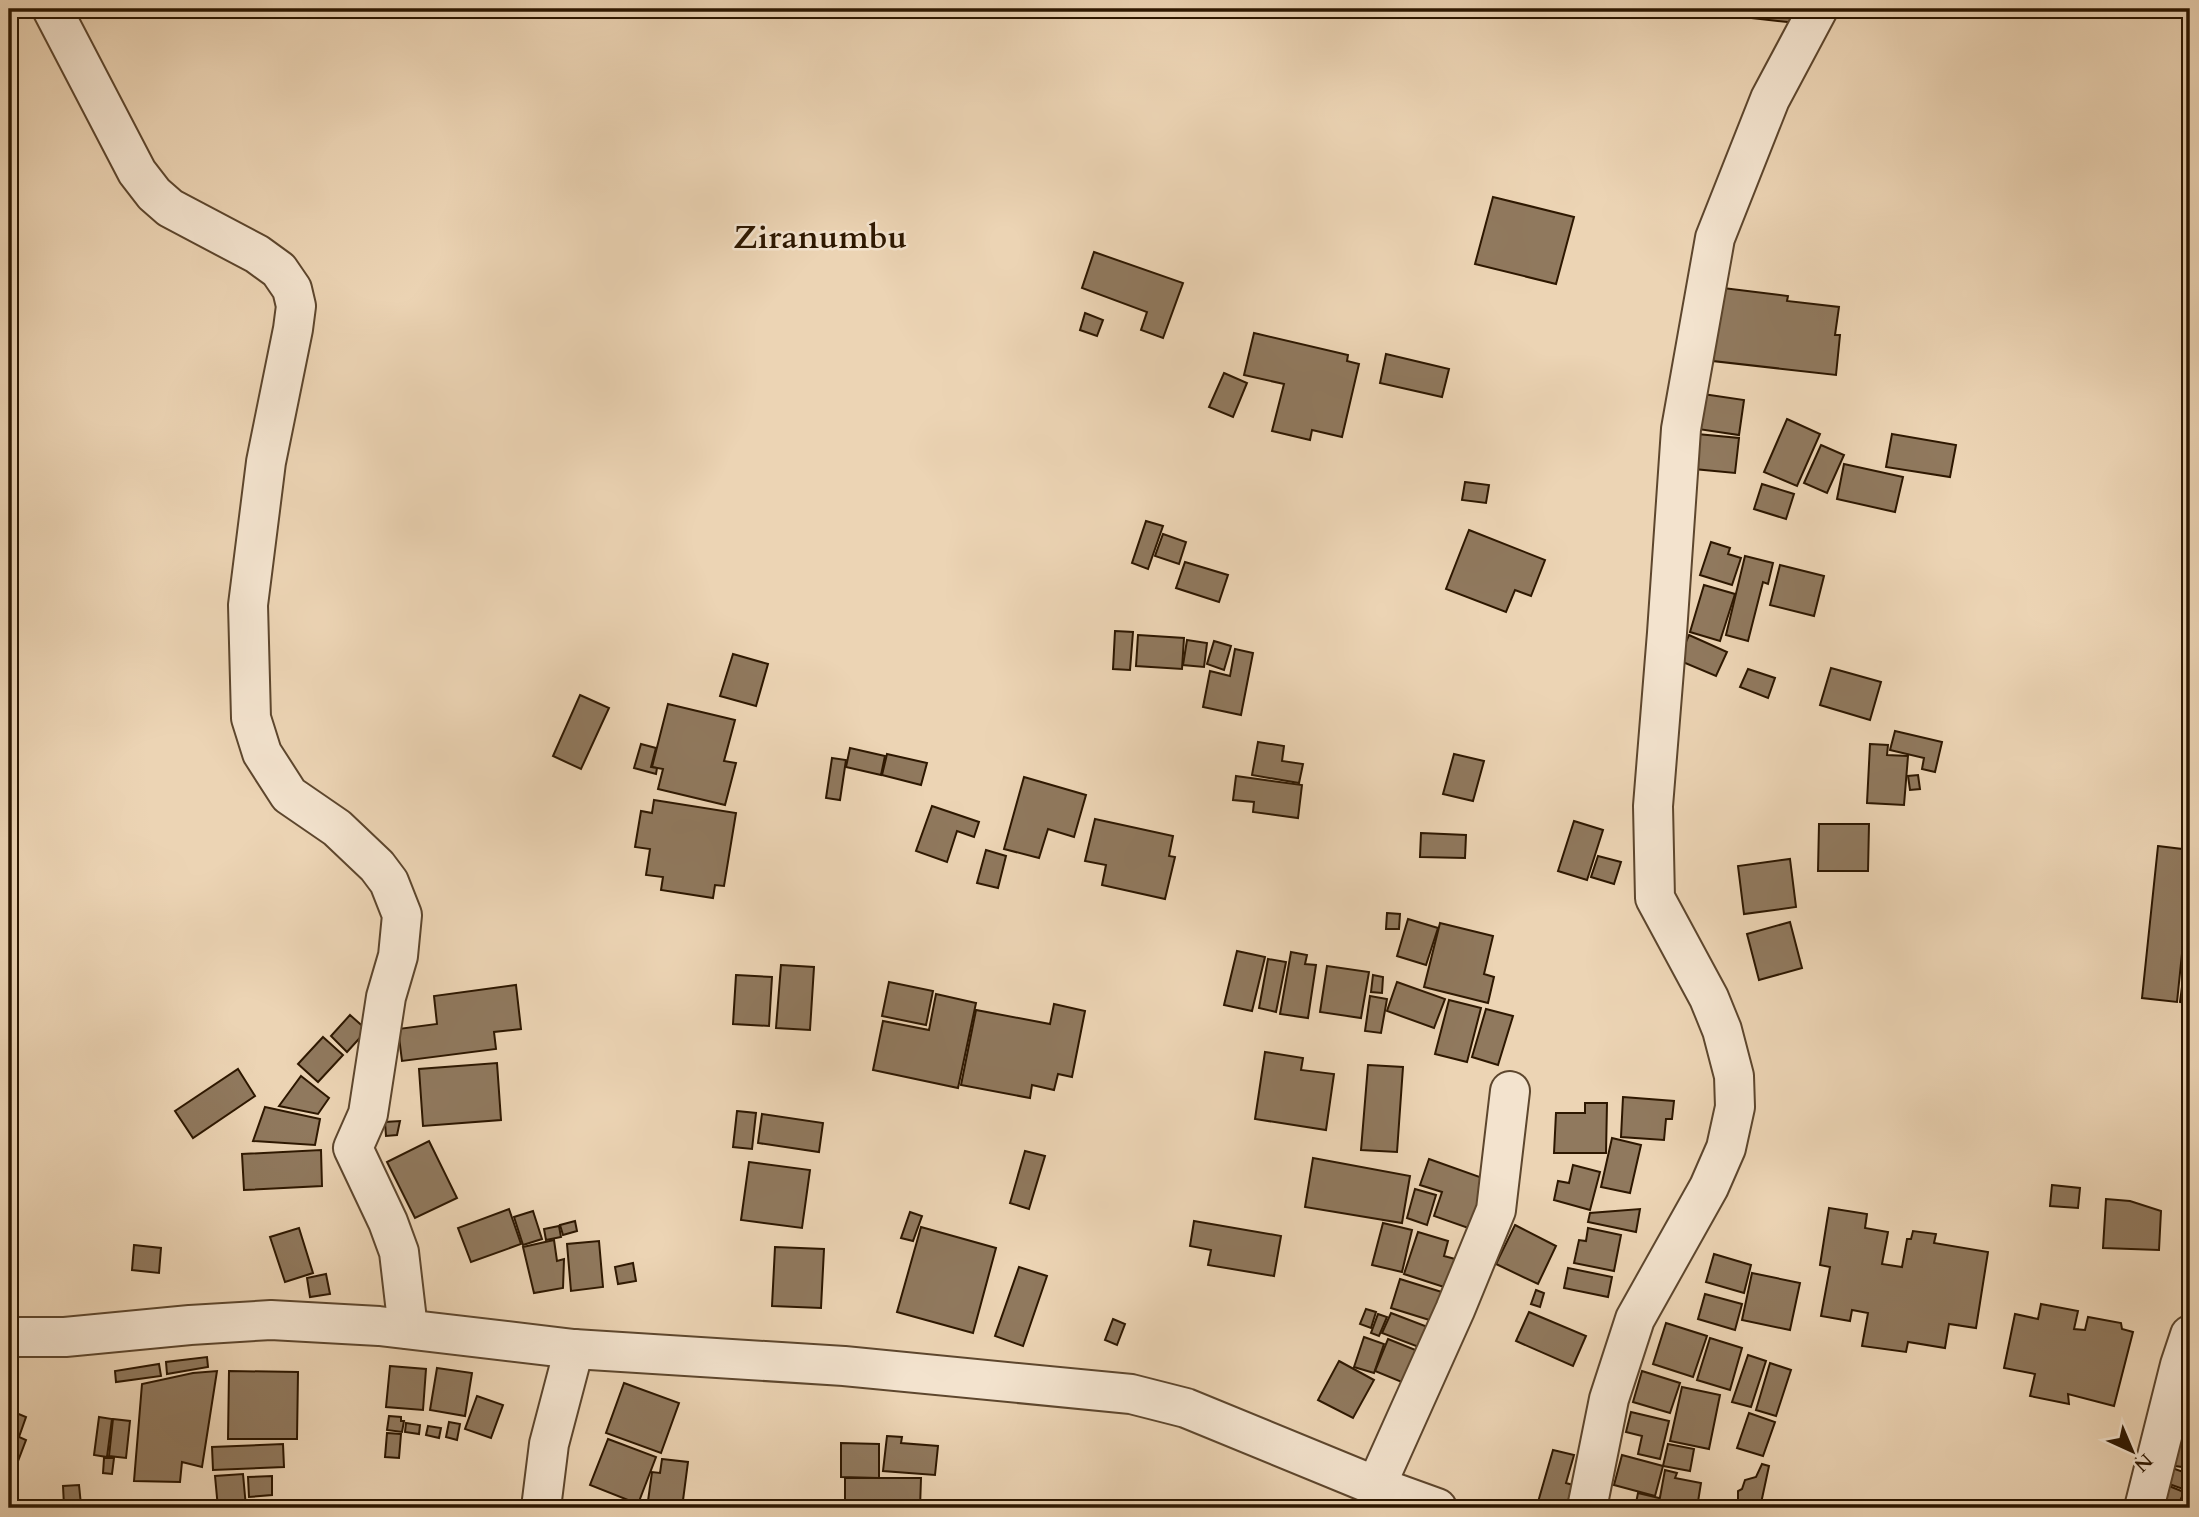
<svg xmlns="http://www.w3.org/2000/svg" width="2199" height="1517" font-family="Cardo,serif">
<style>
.building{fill:#90795e;stroke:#2d1700;stroke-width:2}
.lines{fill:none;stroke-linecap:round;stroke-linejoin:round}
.minor-casing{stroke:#5d462d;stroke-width:42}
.minor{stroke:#f3e3ce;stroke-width:38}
.labels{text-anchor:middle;stroke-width:5;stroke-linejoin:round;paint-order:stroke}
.quarter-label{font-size:33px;font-weight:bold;fill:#2d1700;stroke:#f3e3ce}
</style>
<rect width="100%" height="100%" fill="#ecd4b4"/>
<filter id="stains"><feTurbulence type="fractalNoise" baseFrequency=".00286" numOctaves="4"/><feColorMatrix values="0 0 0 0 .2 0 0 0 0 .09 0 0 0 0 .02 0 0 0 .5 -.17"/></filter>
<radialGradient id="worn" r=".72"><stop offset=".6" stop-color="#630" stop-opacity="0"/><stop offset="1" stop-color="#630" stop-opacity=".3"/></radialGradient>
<!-- building -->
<g class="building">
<path d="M1707 9H1798L1796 23 1706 13Z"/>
<path d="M1493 197 1574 217 1556 284 1475 264Z"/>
<path d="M1094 252 1183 283 1163 338 1141 330 1147 312 1082 288Z"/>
<path d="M1723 288 1788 296 1787 301 1839 307 1835 335H1840L1836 375 1713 361Z"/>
<path d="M1085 313 1103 320 1097 336 1080 330Z"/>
<path d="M1254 333 1348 355 1347 361 1359 364 1342 437 1312 430 1310 440 1272 431 1284 384 1244 375Z"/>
<path d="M1386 354 1449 369 1442 397 1380 383Z"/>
<path d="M1224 373 1247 383 1233 417 1209 407Z"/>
<path d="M1703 394 1744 400 1739 435 1698 429Z"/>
<path d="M1787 419 1820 434 1797 486 1764 472Z"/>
<path d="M1697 434 1739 438 1735 473 1694 469Z"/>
<path d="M1892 434 1956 445 1950 477 1886 467Z"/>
<path d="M1821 445 1844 455 1827 493 1804 483Z"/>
<path d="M1844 464 1903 477 1895 512 1837 499Z"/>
<path d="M1465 482 1489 485 1486 503 1462 500Z"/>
<path d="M1762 484 1794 494 1786 519 1754 509Z"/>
<path d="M1146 521 1163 526 1148 569 1132 563Z"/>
<path d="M1469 530 1545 560 1531 596 1515 590 1506 612 1446 589Z"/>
<path d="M1163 534 1186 542 1179 564 1155 556Z"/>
<path d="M1711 542 1730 548 1728 554 1741 558 1732 585 1700 575Z"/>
<path d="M1745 556 1773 563 1768 584 1763 582 1748 641 1726 635Z"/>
<path d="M1185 562 1228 575 1219 602 1176 588Z"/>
<path d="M1780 565 1824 576 1814 616 1770 605Z"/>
<path d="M1704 585 1735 594 1720 641 1690 632Z"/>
<path d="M1115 631 1133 632 1130 670 1113 669Z"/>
<path d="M1138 635 1184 638 1182 669 1136 666Z"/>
<path d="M1689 635 1727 652 1716 676 1678 660Z"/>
<path d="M1187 640 1207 643 1204 667 1183 665Z"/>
<path d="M1214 641 1231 646 1224 670 1207 664Z"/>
<path d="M1235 649 1253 653 1241 715 1203 707 1210 671 1230 676Z"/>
<path d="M733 654 768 664 756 706 720 696Z"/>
<path d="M1831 668 1881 682 1870 720 1820 705Z"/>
<path d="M1748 669 1775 678 1768 698 1740 687Z"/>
<path d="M580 695 609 708 581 769 553 756Z"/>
<path d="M668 704 735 720 724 761 736 763 725 805 658 789 663 769 652 767Z"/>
<path d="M1895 731 1942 742 1935 772 1922 769 1924 758 1890 750Z"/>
<path d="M1258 742 1284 746 1282 761 1303 764 1299 783 1252 775Z"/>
<path d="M641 744 656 748 651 767 657 768 656 774 634 768Z"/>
<path d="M1870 744 1888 745 1887 755 1908 756 1904 805 1867 803Z"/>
<path d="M850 748 885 756 881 775 846 767Z"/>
<path d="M887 754 927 763 921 785 882 775Z"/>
<path d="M1454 754 1484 761 1473 801 1443 794Z"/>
<path d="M832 758 846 760 840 800 826 798Z"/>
<path d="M1918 775 1920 789 1910 790 1908 776Z"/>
<path d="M1236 776 1302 785 1298 818 1253 812 1254 802 1233 800Z"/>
<path d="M1024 777 1086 795 1074 837 1048 829 1039 858 1004 849Z"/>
<path d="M654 800 736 813 724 886 715 885 713 898 661 890 663 877 646 875 650 849 635 847 641 811 652 813Z"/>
<path d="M932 806 979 822 974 837 957 831 947 862 916 851Z"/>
<path d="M1095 819 1173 836 1169 856 1175 857 1165 899 1102 885 1106 865 1085 861Z"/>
<path d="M1574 821 1603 830 1587 880 1558 871Z"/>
<path d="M1819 824H1869L1868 871H1818Z"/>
<path d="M1421 833 1466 835 1465 858 1420 857Z"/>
<path d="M2158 846 2190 850V876L2177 1002 2142 998Z"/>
<path d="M986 850 1006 856 998 888 977 883Z"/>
<path d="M1598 856 1621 862 1614 884 1591 877Z"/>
<path d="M1790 859 1796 907 1744 914 1738 866Z"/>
<path d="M1387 913 1400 914 1399 929H1386Z"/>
<path d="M1408 919 1438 928 1426 965 1397 956Z"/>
<path d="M1790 922 1802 968 1759 980 1747 934Z"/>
<path d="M1440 923 1493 936 1484 974 1494 977 1488 1003 1424 987Z"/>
<path d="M1237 951 1265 957 1252 1011 1224 1005Z"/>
<path d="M1291 952 1307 955 1305 964 1316 965 1308 1018 1280 1014Z"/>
<path d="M1268 959 1286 962 1276 1012 1259 1008Z"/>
<path d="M781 965 814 967 810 1030 776 1028Z"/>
<path d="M1327 966 1369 972 1361 1018 1320 1012Z"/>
<path d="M2184 972H2190V1004L2180 1002Z"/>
<path d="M736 975 772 977 769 1026 733 1024Z"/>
<path d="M1373 975 1383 977 1382 993 1371 992Z"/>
<path d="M889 982 933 991 926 1025 882 1016Z"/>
<path d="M1397 982 1445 999 1434 1028 1387 1011Z"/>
<path d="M516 985 521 1029 494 1032 496 1049 402 1061 398 1029 437 1024 434 996Z"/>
<path d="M936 994 976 1003 958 1088 873 1070 883 1021 929 1030Z"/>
<path d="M1370 996 1387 999 1381 1033 1365 1031Z"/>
<path d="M1449 1000 1481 1008 1467 1062 1435 1054Z"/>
<path d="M1054 1004 1085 1011 1072 1077 1058 1074 1054 1090 1032 1085 1030 1098 961 1085 976 1010 1050 1024Z"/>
<path d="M1486 1009 1513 1016 1498 1065 1472 1057Z"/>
<path d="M350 1015 367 1030 347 1052 331 1036Z"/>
<path d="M323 1037 343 1055 318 1082 298 1064Z"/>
<path d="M1265 1052 1303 1058 1301 1070 1334 1074 1326 1130 1255 1119Z"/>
<path d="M497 1063 501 1120 423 1126 419 1069Z"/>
<path d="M1368 1065 1403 1067 1397 1152 1361 1150Z"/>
<path d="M238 1069 255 1096 193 1138 175 1111Z"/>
<path d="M301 1076 329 1098 318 1114 279 1106Z"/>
<path d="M1623 1097 1674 1101 1672 1119H1666L1664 1140 1621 1137Z"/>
<path d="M1585 1103H1607L1606 1153H1554L1556 1113H1585Z"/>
<path d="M265 1107 320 1119 315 1145 253 1141Z"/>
<path d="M737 1111 756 1113 752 1149 733 1147Z"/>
<path d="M762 1114 823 1123 819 1152 758 1143Z"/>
<path d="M400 1121 397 1135 386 1136 385 1122Z"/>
<path d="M1612 1138 1641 1145 1630 1193 1601 1187Z"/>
<path d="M429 1141 457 1198 415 1218 387 1162Z"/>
<path d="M321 1150 322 1186 244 1190 242 1154Z"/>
<path d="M1025 1151 1045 1156 1029 1209 1010 1203Z"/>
<path d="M1313 1158 1410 1176 1402 1223 1305 1207Z"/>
<path d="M1429 1159 1491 1181 1474 1230 1434 1216 1442 1192 1420 1185Z"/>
<path d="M749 1162 810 1170 802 1228 741 1220Z"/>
<path d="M1573 1165 1600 1172 1590 1210 1554 1200 1558 1181 1569 1183Z"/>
<path d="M2052 1185 2080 1188 2078 1208 2050 1206Z"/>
<path d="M1415 1189 1436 1195 1427 1225 1407 1218Z"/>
<path d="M2106 1199 2130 1201 2161 1211 2159 1250 2103 1248Z"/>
<path d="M1829 1208 1867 1214 1865 1228 1888 1232 1882 1264 1902 1267 1907 1239H1911L1913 1231 1936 1234 1934 1243 1988 1252 1976 1328 1949 1324 1945 1348 1908 1342 1906 1352 1862 1346 1868 1313 1852 1310 1850 1321 1821 1316 1830 1267 1820 1265Z"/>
<path d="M509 1209 521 1244 471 1262 458 1228Z"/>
<path d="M1640 1209 1636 1232 1588 1222 1590 1213Z"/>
<path d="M533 1211 542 1239 523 1245 514 1217Z"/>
<path d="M910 1212 922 1216 913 1241 901 1238Z"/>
<path d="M575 1221 577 1231 563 1235 560 1225Z"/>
<path d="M1194 1221 1281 1236 1274 1276 1208 1265 1211 1250 1190 1246Z"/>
<path d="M1383 1223 1412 1230 1402 1272 1372 1265Z"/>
<path d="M1515 1225 1556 1246 1538 1284 1496 1264Z"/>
<path d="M559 1226 561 1237 546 1240 544 1229Z"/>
<path d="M921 1227 996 1248 973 1333 897 1312Z"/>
<path d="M299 1228 313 1273 285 1282 270 1237Z"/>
<path d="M1588 1228 1621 1235 1614 1271 1574 1263 1579 1240 1586 1241Z"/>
<path d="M1418 1232 1448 1241 1444 1256 1455 1259 1447 1288 1404 1274Z"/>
<path d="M554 1240 557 1261 564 1259 563 1288 534 1293 523 1247Z"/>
<path d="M599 1241 603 1287 571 1291 567 1244Z"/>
<path d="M134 1245 161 1248 159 1273 132 1270Z"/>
<path d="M775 1247 824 1249 821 1308 772 1306Z"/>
<path d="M1714 1254 1751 1265 1744 1293 1706 1282Z"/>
<path d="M633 1263 636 1281 618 1284 615 1267Z"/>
<path d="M1019 1267 1047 1276 1023 1346 995 1336Z"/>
<path d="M1568 1268 1612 1277 1608 1297 1564 1288Z"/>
<path d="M1752 1273 1800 1283 1790 1330 1742 1320Z"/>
<path d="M326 1274 330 1294 310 1297 307 1278Z"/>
<path d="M1400 1279 1448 1294 1439 1323 1391 1308Z"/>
<path d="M1536 1290 1544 1293 1540 1307 1531 1304Z"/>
<path d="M1705 1294 1742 1304 1735 1330 1698 1319Z"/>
<path d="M2041 1304 2078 1311 2074 1329 2085 1330 2088 1317 2121 1323 2122 1329 2133 1332 2114 1406 2068 1394 2069 1404 2030 1396 2035 1374 2004 1368 2015 1314 2038 1319Z"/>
<path d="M1366 1309 1376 1312 1371 1328 1360 1324Z"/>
<path d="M1529 1312 1586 1336 1573 1366 1516 1341Z"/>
<path d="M1391 1313 1433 1329 1424 1349 1382 1333Z"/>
<path d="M1378 1314 1387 1317 1379 1336 1371 1333Z"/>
<path d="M1113 1319 1125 1324 1117 1345 1105 1340Z"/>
<path d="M1666 1323 1707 1336 1693 1377 1653 1364Z"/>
<path d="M1364 1337 1384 1344 1374 1373 1354 1367Z"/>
<path d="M1710 1338 1742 1348 1730 1390 1697 1380Z"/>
<path d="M1388 1339 1423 1353 1409 1385 1375 1371Z"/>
<path d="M1748 1355 1766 1361 1751 1407 1732 1402Z"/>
<path d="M207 1357 208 1367 167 1374 166 1362Z"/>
<path d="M1339 1361 1374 1380 1353 1418 1318 1400Z"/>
<path d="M1770 1363 1791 1370 1776 1416 1756 1410Z"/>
<path d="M159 1364 161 1376 116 1382 115 1371Z"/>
<path d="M390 1366 426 1369 423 1410 386 1407Z"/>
<path d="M437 1368 472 1373 465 1416 430 1410Z"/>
<path d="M217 1371 202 1467 182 1462 180 1482 134 1481 142 1384 193 1373Z"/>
<path d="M229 1371 298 1372 297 1439H228Z"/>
<path d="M1642 1371 1680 1383 1670 1413 1633 1402Z"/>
<path d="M624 1383 679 1403 661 1453 606 1433Z"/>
<path d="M1682 1387 1720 1395 1709 1449 1670 1441Z"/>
<path d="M477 1396 503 1405 491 1438 465 1429Z"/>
<path d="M9 1410 26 1417 19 1437 26 1440 15 1469 9 1467Z"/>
<path d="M1631 1412 1669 1421 1660 1459 1638 1454 1642 1436 1626 1432Z"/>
<path d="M1749 1413 1775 1422 1763 1456 1737 1448Z"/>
<path d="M389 1416 401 1417V1421H404L402 1432 387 1430Z"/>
<path d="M2189 1416 2190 1468 2167 1465Z"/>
<path d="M99 1417 112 1419 107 1457 94 1455Z"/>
<path d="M113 1419 130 1421 126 1458 109 1456Z"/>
<path d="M449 1422 460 1424 457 1440 446 1437Z"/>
<path d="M406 1423 420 1425 419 1434 405 1432Z"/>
<path d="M428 1426 441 1428 439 1438 426 1435Z"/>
<path d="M387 1433 401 1434 399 1458 385 1457Z"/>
<path d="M887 1436 902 1437 901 1443 938 1446 935 1475 883 1471Z"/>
<path d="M608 1439 656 1457 638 1504 590 1485Z"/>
<path d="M841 1443 879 1444V1478L841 1477Z"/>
<path d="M283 1444 284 1467 213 1470 212 1447Z"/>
<path d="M1668 1444 1694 1449 1690 1471 1663 1466Z"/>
<path d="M1553 1450 1574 1455 1566 1483 1573 1485 1566 1508 1538 1502Z"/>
<path d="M1622 1455 1663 1466 1655 1496 1614 1485Z"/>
<path d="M104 1458H114L112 1474 103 1473Z"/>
<path d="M662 1459 688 1462 682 1508H656V1502L648 1501 652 1472 660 1473Z"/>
<path d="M1762 1464 1769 1466 1760 1508 1738 1507V1491L1742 1489 1745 1480 1756 1477Z"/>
<path d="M2161 1464 2189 1474 2183 1489 2155 1479Z"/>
<path d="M1665 1470 1677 1473 1675 1478 1701 1483 1697 1508H1658Z"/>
<path d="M243 1474 246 1507 218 1508 215 1476Z"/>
<path d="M272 1476V1495L249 1497 248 1477Z"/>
<path d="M845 1478H921L920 1508H852V1504H845Z"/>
<path d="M79 1485 81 1505 64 1506 63 1486Z"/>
<path d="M2169 1486 2184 1492 2177 1508H2150Z"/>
<path d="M1638 1493 1659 1498 1656 1508H1635Z"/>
<path d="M304 1501 373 1507V1508H303Z"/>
</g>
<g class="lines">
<defs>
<g id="minor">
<path d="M52 9 137 172 154 194 170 208 257 254 279 270 292 289 296 306 293 329 266 462 248 605 251 718 262 753 289 795 337 828 377 866 389 882 402 915 398 956 386 997 368 1114 353 1148 388 1222 399 1252 408 1329"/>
<path d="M9 1337H65L190 1325 271 1320 379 1326 574 1349 844 1366 1131 1394 1186 1408 1376 1486 1437 1508"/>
<path d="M1376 1486 1455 1310 1496 1210 1510 1091"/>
<path d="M541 1508 549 1444 574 1349"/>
<path d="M1587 1508 1609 1399 1635 1319 1709 1187 1726 1148 1735 1107 1734 1076 1722 1030 1709 998 1655 898 1653 806 1667 633 1681 429 1715 238 1770 99 1818 9"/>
<path d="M2144 1508 2180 1365 2190 1335"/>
</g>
</defs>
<!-- minor casing -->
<use href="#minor" class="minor-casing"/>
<!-- minor -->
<use href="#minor" class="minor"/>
</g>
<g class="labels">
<!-- quarter labels -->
<g class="quarter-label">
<text x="820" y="248">Ziranumbu</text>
</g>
</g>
<!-- margin -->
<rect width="2199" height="1517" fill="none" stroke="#ecd4b4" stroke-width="35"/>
<rect x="10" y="10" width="2178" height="1496" fill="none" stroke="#2d1700" stroke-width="3.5"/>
<rect x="18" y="18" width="2164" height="1482" fill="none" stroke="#2d1700" stroke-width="2"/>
<!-- north arrow -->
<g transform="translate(2132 1451) rotate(136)" stroke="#f3e3ce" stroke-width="5" paint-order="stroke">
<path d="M0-5L12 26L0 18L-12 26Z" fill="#2d1700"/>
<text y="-10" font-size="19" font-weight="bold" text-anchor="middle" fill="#2d1700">N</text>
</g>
<rect width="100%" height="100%" filter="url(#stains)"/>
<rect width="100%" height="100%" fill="url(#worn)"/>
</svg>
